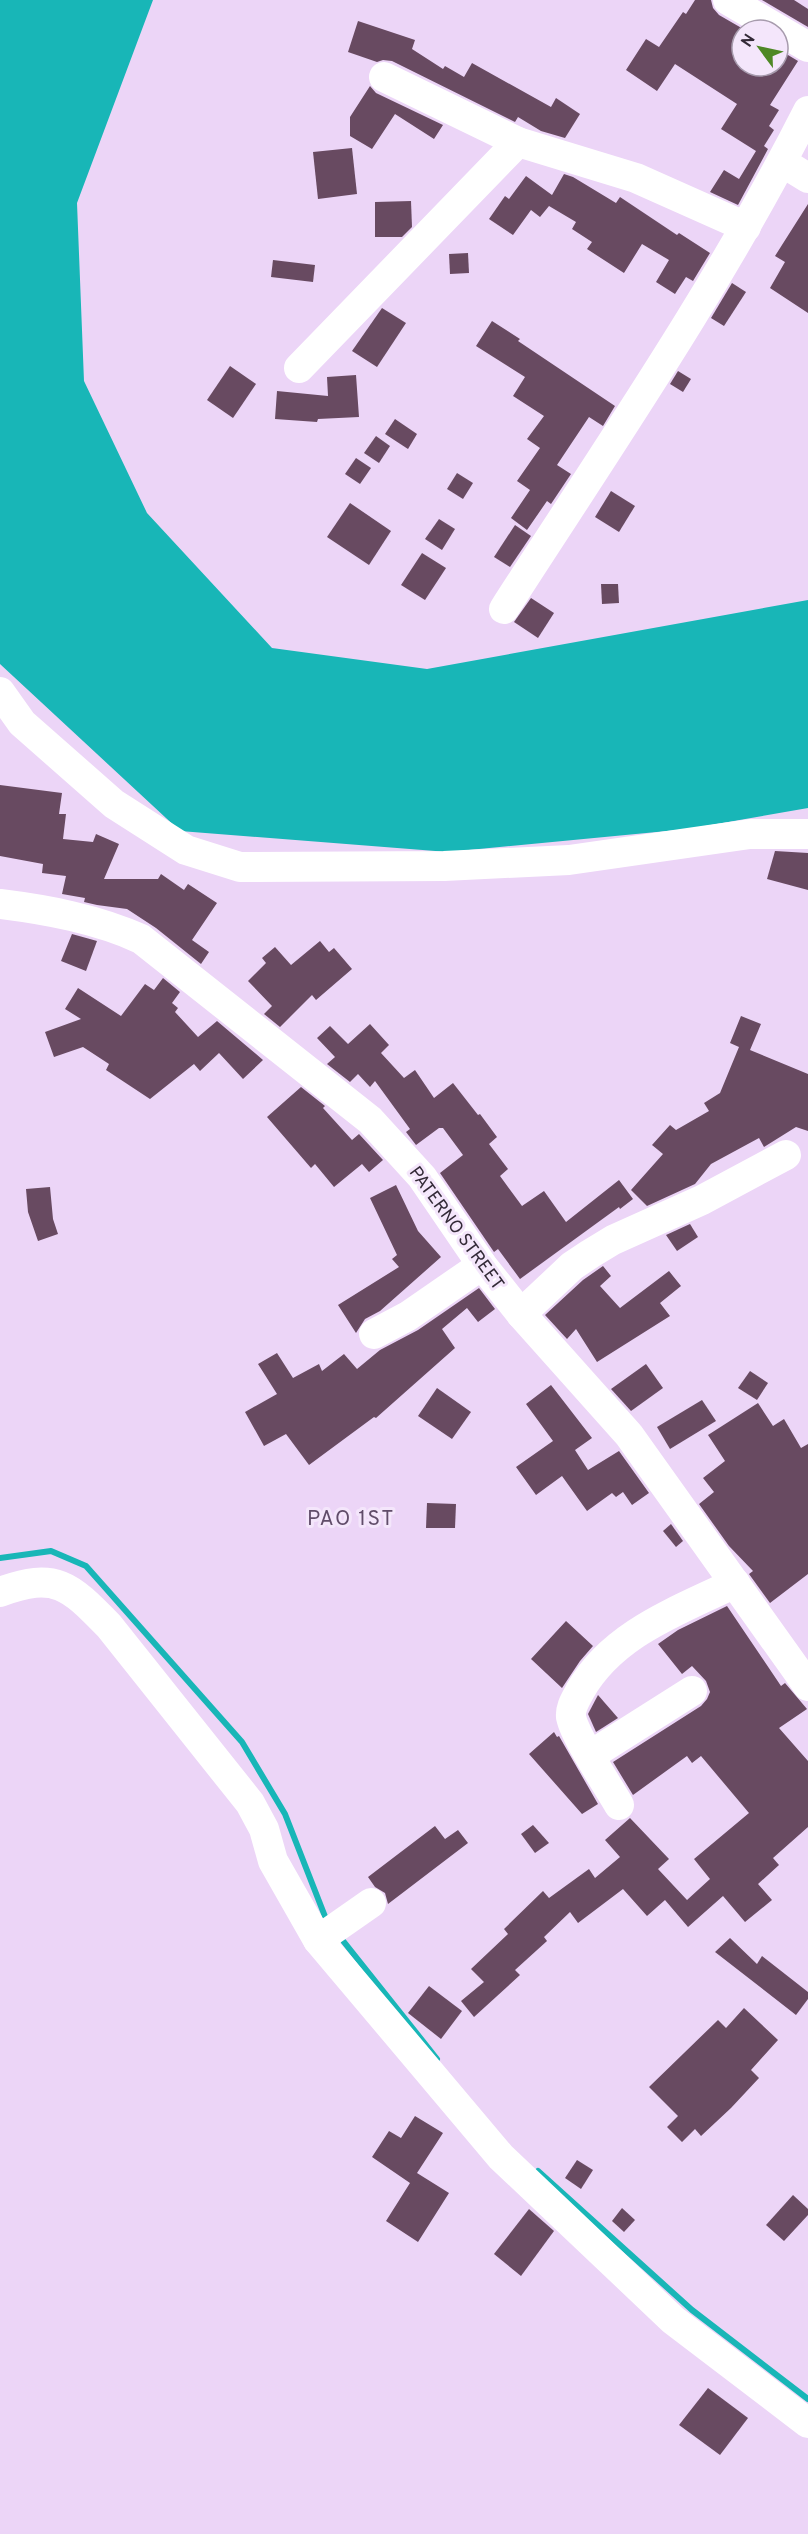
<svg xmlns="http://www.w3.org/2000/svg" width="808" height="2534" font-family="Overpass,sans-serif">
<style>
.water{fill:#18b6b7}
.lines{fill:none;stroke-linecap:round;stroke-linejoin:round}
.stream{stroke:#18b6b7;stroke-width:6}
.building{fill:#684a61}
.minor{stroke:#fff;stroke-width:30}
.labels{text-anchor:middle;stroke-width:6;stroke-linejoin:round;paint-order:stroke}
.street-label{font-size:18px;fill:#332a37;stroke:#f4e6fb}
.quarter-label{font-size:21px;letter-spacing:1.5px;fill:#614d6a;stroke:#f4e6fb}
</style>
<rect width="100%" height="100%" fill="#ecd5f7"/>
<!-- water -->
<path class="water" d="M0 0H153L77 203 84 381 147 513 272 648 427 669 808 600V808L688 829 448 852 180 831 0 664Z"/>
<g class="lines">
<!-- stream -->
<g class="stream">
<path d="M0 1558 51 1551 86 1566 242 1742 285 1814 326 1919"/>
<path d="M344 1942 437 2059"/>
<path d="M538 2171 692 2310 808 2399"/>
</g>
</g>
<!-- building -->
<g class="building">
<path d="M695 0H711L713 8 719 15 745 30H742V66H778V49L798 61 770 105 779 110 769 126 774 130 764 146 768 149 738 205 710 192 724 170 739 179 756 151 721 129 737 104 675 64 657 91 626 70 646 39 659 47 683 12 686 14Z"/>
<path d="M762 0H794L808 9V27Z"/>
<path d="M358 21 415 40 412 49 443 69 445 66 464 77 472 63 551 107 556 98 580 114 565 138 541 131 518 117 515 122 392 61 383 60 377 62 348 52Z"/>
<path d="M370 86 376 93 443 125 434 139 395 114 372 149 350 136V117Z"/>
<path d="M352 148 357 194 318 199 313 152Z"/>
<path d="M564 174 573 177 616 203 620 197 677 235 679 233 710 253 693 281 686 277 675 294 656 282 669 260 642 244 624 273 587 249 592 242 572 229 576 222 549 206 540 217 531 210 513 235 489 219 505 196 509 199 526 176 552 195Z"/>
<path d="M411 201 412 227 402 237H375V202Z"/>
<path d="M808 204V313L770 288 785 262 775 256Z"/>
<path d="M468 253 469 273 450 274 449 254Z"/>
<path d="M273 260 315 265 313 282 271 277Z"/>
<path d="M732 283 746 292 724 326 711 318Z"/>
<path d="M382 308 406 323 377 367 352 351Z"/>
<path d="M492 321 520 339 518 341 615 406 603 426 589 417 557 465 571 474 551 504 547 501 527 530 511 518 530 490 517 481 540 448 527 439 544 416 513 396 525 377 476 346Z"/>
<path d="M230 366 256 384 233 418 207 400Z"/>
<path d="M678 371 691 379 683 392 670 384Z"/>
<path d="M356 375 359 417 318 419 317 422 275 419 277 391 328 396 327 377Z"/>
<path d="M395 419 417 434 408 449 385 434Z"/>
<path d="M376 436 390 446 379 463 364 453Z"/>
<path d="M356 458 371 468 360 484 345 474Z"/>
<path d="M457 473 473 483 463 499 447 489Z"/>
<path d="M611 491 635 506 619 532 595 517Z"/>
<path d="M350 503 391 531 369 565 327 537Z"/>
<path d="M439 519 455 529 442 550 425 539Z"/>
<path d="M515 525 531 536 510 567 494 557Z"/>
<path d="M422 553 446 568 425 600 401 585Z"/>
<path d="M601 584H618L619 603 602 604Z"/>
<path d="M531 598 554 613 538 638 514 622Z"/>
<path d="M0 785 62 793 59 814H66L63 839 93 842 96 834 119 844 104 879H158L161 874 184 890 188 884 217 903 192 940 209 952 201 964 156 928 127 909 97 905 84 902 85 898 62 894 66 876 42 873 43 864 0 856Z"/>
<path d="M775 851 808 853V890L767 879Z"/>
<path d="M72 934 97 941 86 971 61 961Z"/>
<path d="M320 941 329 952 334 948 352 969 316 1000 312 995 280 1027 264 1014 272 1006 248 981 266 963 262 958 275 947 291 965Z"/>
<path d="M163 978 180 992 172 1003 178 1008 175 1012 198 1037 217 1021 263 1060 243 1079 219 1053 200 1071 194 1064 150 1099 106 1070 109 1064 83 1047 54 1057 45 1032 81 1019 65 1009 78 988 121 1016 145 984 154 990Z"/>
<path d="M741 1016 761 1024 750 1050 808 1074V1131L796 1127 764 1147 759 1138 711 1164 695 1184 647 1206 631 1190 663 1154 652 1145 670 1125 676 1130 709 1111 704 1103 720 1093 739 1047 730 1043Z"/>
<path d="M370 1024 389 1045 381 1053 404 1078 415 1070 434 1098 453 1083 478 1115 480 1114 497 1137 489 1144 508 1169 500 1176 522 1206 544 1191 566 1222 619 1180 633 1199 620 1209 619 1207 520 1279 498 1249 494 1252 440 1173 463 1155 443 1128H439L416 1145 406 1132 410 1129 375 1081 370 1087 358 1074 350 1082 327 1064 335 1057 317 1038 330 1026 348 1044Z"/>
<path d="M301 1087 325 1106 323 1108 352 1140 359 1134 383 1160 369 1172 362 1164 334 1187 315 1164 311 1168 267 1117Z"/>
<path d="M396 1185 418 1231 441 1257 380 1311 365 1319 356 1333 338 1305 399 1267 392 1259 397 1255 370 1198Z"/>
<path d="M50 1187 53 1219 58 1234 38 1241 28 1212 26 1189Z"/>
<path d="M690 1224 698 1237 677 1251 666 1235Z"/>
<path d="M603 1266 611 1276 600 1286 620 1308 669 1271 681 1286 660 1303 670 1316 597 1362 576 1329 567 1339 545 1315 583 1280Z"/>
<path d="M479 1288 495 1309 478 1322 467 1308 442 1329 455 1348 376 1418 374 1417 309 1465 286 1434 264 1446 245 1412 277 1394 258 1364 277 1353 293 1378 319 1364 322 1371 344 1354 357 1369 380 1350 418 1330Z"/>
<path d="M646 1364 663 1388 631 1411 611 1389Z"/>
<path d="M750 1371 768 1383 757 1400 738 1388Z"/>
<path d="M551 1385 592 1438 575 1450 588 1470 619 1451 649 1493 632 1505 623 1492 616 1497 612 1493 587 1511 562 1476 536 1495 516 1467 553 1441 526 1404Z"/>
<path d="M437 1388 471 1412 452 1439 418 1416Z"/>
<path d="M702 1400 716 1421 670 1449 657 1427Z"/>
<path d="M758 1403 773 1426 784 1419 801 1448 808 1444V1574L770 1603 749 1574 753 1571 729 1546 699 1504 714 1492 703 1478 725 1461 708 1435Z"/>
<path d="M427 1503 456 1504 455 1528H426Z"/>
<path d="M671 1524 683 1541 676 1547 663 1531Z"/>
<path d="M727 1606 781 1686 785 1683 807 1709 779 1728 808 1761V1827L773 1858 779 1865 758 1884 772 1900 745 1922 723 1896 688 1927 665 1900 647 1916 623 1889 578 1923 570 1912 544 1937 547 1941 515 1970 520 1975 474 2017 461 2001 484 1982 471 1969 508 1934 504 1929 543 1891 549 1898 589 1869 595 1878 620 1857 605 1840 630 1818 669 1859 658 1869 687 1900 710 1879 694 1859 749 1813 701 1756 692 1763 687 1756 633 1795 613 1762 701 1706 707 1699 710 1692 706 1681 692 1666 682 1674 658 1644 678 1630Z"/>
<path d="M566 1621 593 1646 580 1661 562 1688 531 1659Z"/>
<path d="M598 1695 618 1718 596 1732 588 1714Z"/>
<path d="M554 1732 557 1737 559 1736 598 1804 582 1814 529 1754Z"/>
<path d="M533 1825 549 1843 535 1853 521 1834Z"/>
<path d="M435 1826 445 1839 458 1830 468 1843 388 1904 385 1893 375 1887 368 1877Z"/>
<path d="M730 1938 757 1964 762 1956 808 1992V1999L796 2015 715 1952Z"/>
<path d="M429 1986 462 2011 441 2039 408 2013Z"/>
<path d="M744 2008 778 2040 751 2070 759 2078 731 2108 701 2136 695 2129 682 2142 667 2127 678 2116 649 2087 718 2020 726 2028Z"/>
<path d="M415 2116 443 2133 417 2173 449 2193 418 2242 386 2221 410 2183 372 2157 389 2131 401 2138Z"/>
<path d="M577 2160 593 2170 581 2189 565 2178Z"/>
<path d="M793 2195 808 2209V2215L784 2241 766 2225Z"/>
<path d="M622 2208 635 2220 624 2232 612 2221Z"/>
<path d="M529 2209 554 2231 521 2276 494 2254Z"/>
<path d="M708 2388 748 2418 720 2455 679 2425Z"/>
</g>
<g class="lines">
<!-- minor -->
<g class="minor">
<path d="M728 0 808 47"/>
<path d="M384 77 518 142 636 178 746 227"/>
<path d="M782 162 808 178"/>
<path d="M299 368 518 142"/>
<path d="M504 609C609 446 720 285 808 111"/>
<path d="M0 692 22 723 114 804 186 850 240 867 444 866 569 860 750 834H808"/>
<path d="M0 904C48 910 97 919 141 939L370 1120 422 1177 482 1265 521 1314 629 1435 808 1686"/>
<path d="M521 1314 572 1266 590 1254 613 1240 702 1200 786 1155"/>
<path d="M374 1334 408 1316 482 1265"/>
<path d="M0 1592C56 1571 70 1586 109 1626L250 1803 264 1829 273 1861 318 1940 501 2157 673 2320 808 2423"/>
<path d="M591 1755 692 1691"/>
<path d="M619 1805C607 1784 575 1737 571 1717 570 1707 576 1699 580 1691 613 1633 678 1611 735 1583"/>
<path d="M318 1940 371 1903"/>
</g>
</g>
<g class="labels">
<!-- street labels -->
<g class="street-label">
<text transform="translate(457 1228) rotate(54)" y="6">PATERNO STREET</text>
</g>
<!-- quarter labels -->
<g class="quarter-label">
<text x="351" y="1525">PAO 1ST</text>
</g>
</g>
<!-- north arrow -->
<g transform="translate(760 48) rotate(303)"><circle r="28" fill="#f4e6fb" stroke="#a79bad" stroke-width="1.5"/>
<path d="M0-4.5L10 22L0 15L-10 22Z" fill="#4e8825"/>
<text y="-9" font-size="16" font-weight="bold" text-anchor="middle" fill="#332a37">N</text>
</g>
</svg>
